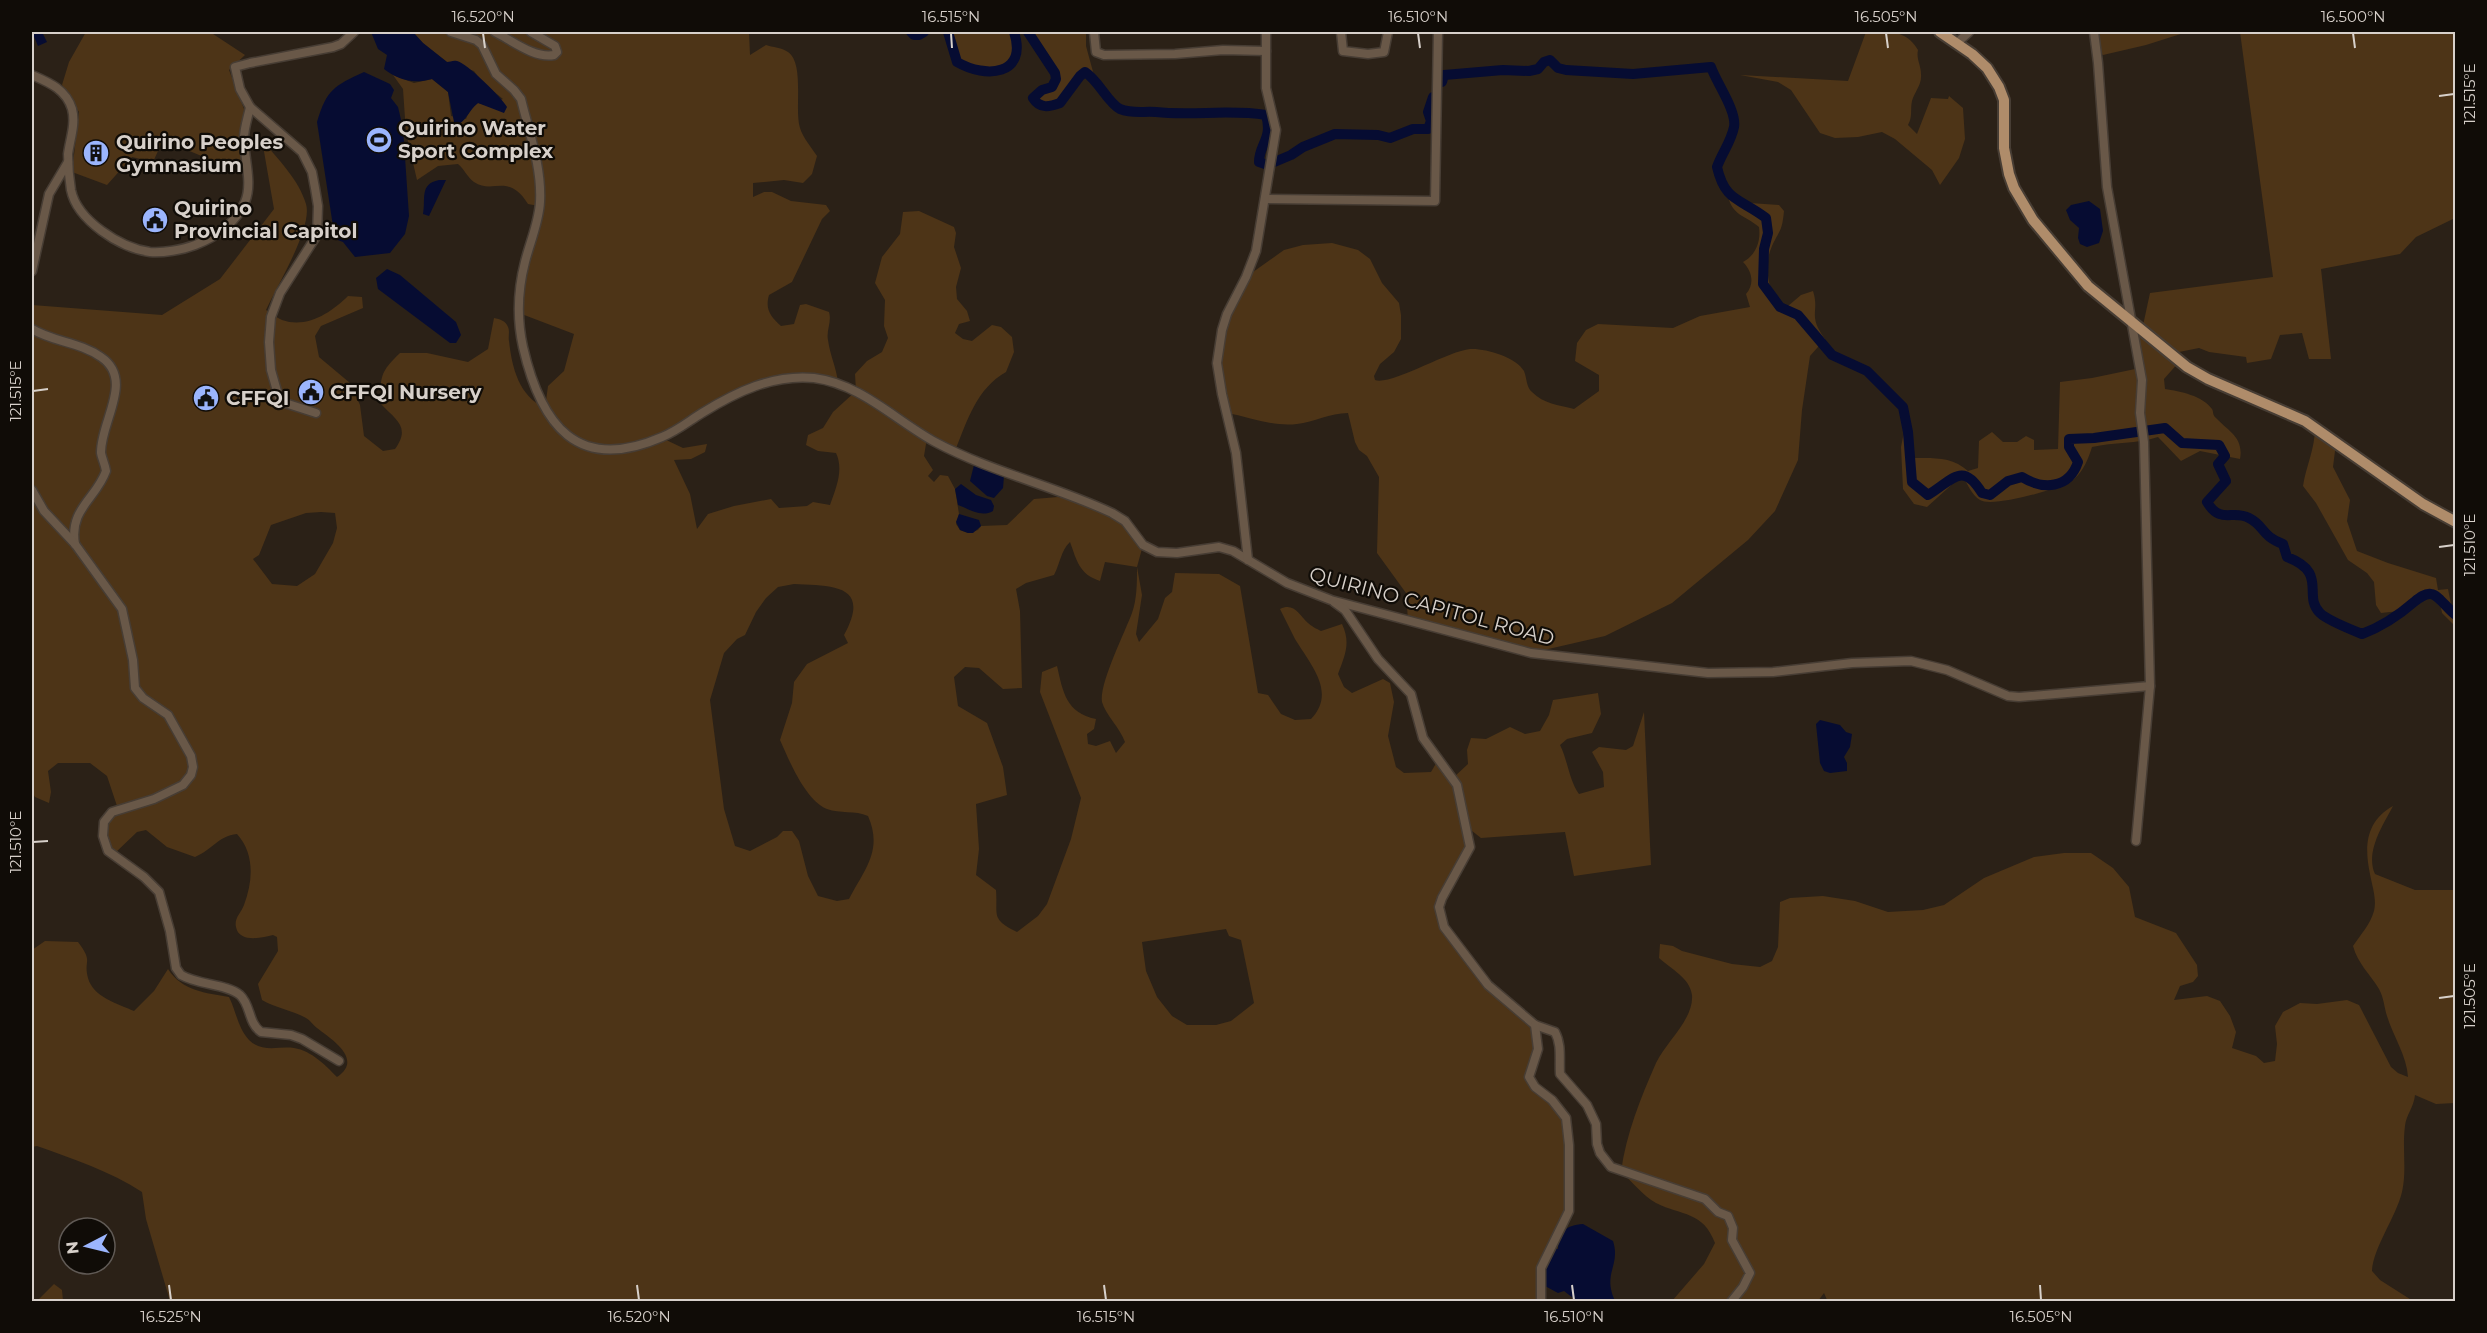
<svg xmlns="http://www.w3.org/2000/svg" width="2487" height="1333" font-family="Montserrat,sans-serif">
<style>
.green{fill:#4d3417;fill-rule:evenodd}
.water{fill:#060c32}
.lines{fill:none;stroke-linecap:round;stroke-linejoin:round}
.river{stroke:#060c32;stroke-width:10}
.minor-casing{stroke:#473d34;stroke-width:11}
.major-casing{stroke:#473d34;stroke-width:14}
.minor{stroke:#695848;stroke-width:8}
.major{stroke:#af8c6a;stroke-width:10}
.ticks{fill:none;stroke:#d7d0ca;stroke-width:2}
.labels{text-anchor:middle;stroke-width:4.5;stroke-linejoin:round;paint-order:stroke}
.poi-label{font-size:20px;font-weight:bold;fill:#d7d0ca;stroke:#100c07;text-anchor:start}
.street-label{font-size:20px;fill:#d7d0ca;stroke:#100c07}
.neatline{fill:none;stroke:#d7d0ca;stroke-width:2}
.ticks-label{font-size:15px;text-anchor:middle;fill:#d7d0ca}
</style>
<rect width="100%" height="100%" fill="#2b2117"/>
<!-- green -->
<g class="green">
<path d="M86 32H210L245 55 229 70 244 109 240 172 163 140 153 162 132 157 107 185 72 172 79 112 62 85 69 62Z"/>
<path d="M413 32H749L750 55 766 45C772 47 783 48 788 52 805 64 794 110 800 128 803 138 812 148 817 156L812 174 803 183 784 180 753 183V197L764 192H772L791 201 826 205 830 211 822 219 792 282 769 295C765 309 770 316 781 326L794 324 800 305 806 304 829 312C832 322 826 331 828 340 830 355 836 367 838 382L812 378 755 385 662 438 683 448 707 444 705 452 691 459 674 460 690 494 697 529 708 514 734 506 771 499 779 508 807 506 813 502 830 505C836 488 844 470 836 453L818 451 806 445 808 435 823 428 833 412 856 391 855 374 867 361 882 352 888 338 884 326 885 300 875 283 882 257 900 234 903 212 919 211 954 227 956 233 954 247 961 268 956 287 957 299 967 311 970 321 959 324 955 333 963 339 972 341 992 325 1001 327 1012 337 1014 352 1006 372C977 388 967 421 955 451L927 438 924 456 933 470 928 476 934 482 940 475 948 476 955 489 959 514 956 524 960 530 968 533 978 530 981 526 1007 525 1034 499 1058 497 1098 506 1112 513 1143 545 1137 567 1142 595 1136 634 1139 642 1158 619 1165 598 1172 592 1175 573 1219 574 1240 586 1258 693 1268 695 1281 714 1295 720 1311 719C1337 692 1310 664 1295 639 1290 629 1285 619 1280 609 1294 602 1299 615 1308 623 1311 626 1317 629 1321 631L1342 624C1351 643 1345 655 1338 674L1344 687 1352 693 1383 679 1390 683 1394 702 1388 736 1396 767 1404 773 1431 772 1438 760 1454 777 1468 764 1467 750 1471 738 1486 739 1510 727 1525 734 1540 731 1549 715 1553 700 1598 693 1601 714 1592 733 1567 739 1560 745C1568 761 1569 780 1579 794L1604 787 1603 772 1592 752 1599 747 1626 750 1633 746 1644 712 1651 865 1574 876 1565 832 1481 838 1467 827 1470 847 1447 886 1441 917 1476 971 1535 1025 1538 1039 1529 1077 1566 1118 1569 1211 1557 1236 1541 1301H170L146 1219 142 1192C110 1171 73 1159 37 1146L32 1147V950L45 941 78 942C94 963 83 959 88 978 93 997 118 1004 134 1011L154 991 168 969C182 991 206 993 229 997 236 1011 238 1028 249 1040 262 1053 278 1046 294 1048 312 1051 325 1065 337 1077 364 1059 331 1039 317 1028 313 1025 310 1020 306 1018 292 1010 275 1008 262 1000L258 984 278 951 277 937 273 935C262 938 239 943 236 927 234 918 241 913 244 905 253 881 255 854 237 834 218 836 212 850 195 857L167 847 146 830 137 832 113 855 108 851 104 822 118 809 107 776 90 763H58L48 771 51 792 49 803 35 797 32 792V305L162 315 220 279 274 209 262 140C278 159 299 180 306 204 313 227 277 286 266 310 271 313 277 318 282 320 307 329 332 312 348 296L362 297 363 308 321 326 315 336 319 357 350 383 360 405 364 436 383 451 395 449C411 427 396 420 381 404 380 377 380 372 400 353H427L468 362 488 349 494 318C500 319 506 321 508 327 510 331 508 337 509 341 512 368 519 396 545 408L548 386 564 371 574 334 519 313 521 278 539 206 528 204C508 172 493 195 474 182 468 178 464 169 458 164L438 166 417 180 406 133 403 89 393 75 414 83 432 79 448 92 451 116 466 119 470 109 478 103 485 105 503 99 482 82 474 71 447 62 423 43ZM321 512 335 513 337 528 333 543 315 574 297 586 272 584 253 559 259 555 271 525 306 513ZM1070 542C1077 561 1079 574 1100 581L1105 562 1137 567C1137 583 1137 599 1132 613 1125 632 1099 684 1102 702 1105 714 1120 728 1125 742L1116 753 1110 741 1096 746 1088 744 1087 734 1094 729 1096 719C1066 713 1063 692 1057 666L1042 672 1040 692 1081 798 1071 839 1047 904 1038 916 1017 932C990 919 998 915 996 890L976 875 979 849 976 804 1007 795 1003 767 987 723 958 706 954 677 965 667 979 668 1003 689 1022 688 1020 611 1016 589 1026 583 1054 575C1060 564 1061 550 1070 542ZM794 584C832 586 872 584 844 635L848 643 807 664 794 682 792 703 780 740C789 760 805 800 827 809 840 814 855 810 868 816 883 850 865 869 849 899L837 901 818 896 808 876 799 841 792 831H783L777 837 750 851 735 846 724 809 710 700 724 653 737 639 745 635 756 612 766 598 778 587ZM1226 929 1229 936 1241 940 1254 1003 1231 1021 1216 1025H1187L1172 1016 1157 997 1146 971 1142 942Z"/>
<path d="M948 32H1014C1019 48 1016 58 1004 70L976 71 957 62Z"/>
<path d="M1028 32H1086V46L1095 79 1085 72 1080 76 1060 103C1049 107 1040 109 1033 98L1042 90 1052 87 1056 79 1055 73Z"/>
<path d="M1866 32C1887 31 1906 29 1918 50 1916 59 1921 65 1921 74 1922 85 1915 91 1912 101 1910 110 1913 116 1908 125L1917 134 1931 98 1948 99 1949 96 1963 108 1965 139 1959 158 1940 185 1932 170 1895 139 1882 132 1858 137 1835 138 1820 133 1791 90 1778 82 1740 75 1848 81Z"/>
<path d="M2094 32H2187L2146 45 2103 55 2096 50Z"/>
<path d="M2240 32H2455V218L2416 237 2400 254 2321 269 2331 359H2309L2302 333 2280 335 2271 359 2247 363 2246 357 2209 352 2199 348 2169 354 2179 362 2164 379 2165 389C2180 391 2203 396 2212 409 2214 413 2212 414 2216 418 2228 431 2244 437 2240 459L2200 451 2181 461 2158 437C2137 444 2114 442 2092 447 2089 457 2083 472 2074 479 2061 489 1992 508 1980 500 1972 495 1968 485 1963 477L1958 479 1927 507 1914 504 1903 489 1901 447 1905 427 1911 458C1932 458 1952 456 1968 471L1978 468 1979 441 1992 432 2003 442H2017L2026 436 2034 440V450L2058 449 2060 382 2092 378 2140 368 2133 323 2142 330 2150 293 2273 277Z"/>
<path d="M1738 195 1750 203 1779 205 1784 211C1782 232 1780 229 1772 246 1764 263 1768 285 1775 301L1788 306 1801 295 1813 291C1820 313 1807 314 1825 339L1810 356 1802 410 1798 460 1775 511 1748 540 1672 603 1605 636 1531 653 1408 620 1406 593 1377 553 1379 477 1367 456 1359 450 1355 442 1348 413C1330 413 1314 422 1297 424 1273 427 1250 417 1227 413L1219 345 1246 277 1284 250 1303 245 1332 243 1358 250 1370 259 1382 283 1399 303 1401 315V339L1394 352 1380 364 1374 376 1375 380C1390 386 1448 351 1470 349 1485 348 1516 357 1524 371 1527 378 1526 387 1532 392 1544 404 1558 405 1574 409L1599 391V375L1575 361 1577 343 1586 330 1598 324 1673 328 1700 316 1750 307 1746 294C1755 284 1752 271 1743 262 1756 255 1761 241 1759 227 1748 217 1734 216 1729 200Z"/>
<path d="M2315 428 2336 443 2333 467 2350 500 2347 521 2357 551 2388 563 2436 578 2438 590 2448 589 2451 604 2455 609V626L2442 613 2439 597 2427 596 2408 610 2381 613 2376 605 2374 582 2367 573 2348 560 2316 503 2303 486C2306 466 2315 449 2315 428Z"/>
<path d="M2393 806C2383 825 2365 852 2375 874L2415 890H2455V1103L2436 1104 2415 1095C2414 1107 2406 1115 2405 1126 2402 1148 2407 1171 2402 1192 2396 1217 2373 1248 2372 1271L2380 1280 2413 1301 1828 1302 1824 1293 1818 1301H1672L1704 1264 1715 1243C1703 1211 1682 1216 1656 1203 1643 1196 1632 1181 1621 1172 1626 1134 1641 1097 1656 1063 1666 1042 1694 1019 1692 995 1690 978 1671 969 1659 958L1660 944 1673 946 1682 951 1732 964 1760 967 1772 961 1778 947 1780 902 1790 898 1823 896 1855 901 1888 912 1923 910 1944 905 1984 878 2034 857 2064 853H2091L2113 868 2129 887 2135 917 2176 933 2197 965 2198 976 2193 982 2180 986 2174 1000 2207 996 2220 1001 2230 1016 2236 1032 2232 1048 2256 1056 2264 1063 2275 1061 2277 1044 2275 1026 2283 1012 2300 1003 2317 1004 2347 1000 2359 1005 2391 1067 2398 1073 2408 1077C2407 1056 2393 1036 2387 1016 2384 1007 2384 998 2379 989 2370 974 2358 964 2353 946 2361 934 2370 925 2374 911 2377 899 2372 886 2370 874 2364 846 2366 821 2393 806Z"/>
<path d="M54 1284 62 1290 63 1301H37Z"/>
</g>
<!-- water -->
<g class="water">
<path d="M32 32H42L47 42 38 46Z"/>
<path d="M371 32H413L423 43 447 62C450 62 453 60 457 61 467 63 502 98 507 107L504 113 478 103C469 110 468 118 459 124L454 122 448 92 432 79C414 84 400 81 384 69L387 55 378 49Z"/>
<path d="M364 72 390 84 394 90 391 98 398 107 403 128 409 216 405 234 390 253 355 257 343 242 335 239 317 122C327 89 334 86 364 72Z"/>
<path d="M439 180H446L429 216 423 214C426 199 419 184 439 180Z"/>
<path d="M2089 201 2100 209 2103 231 2099 243 2087 247 2080 244 2078 238 2079 228 2070 220 2066 210 2071 205Z"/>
<path d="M387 269 400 275 456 322 461 335 456 343H450L378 289 376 278Z"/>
<path d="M974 465 1004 476 1003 488 994 498 987 496 970 481Z"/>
<path d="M961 484 976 495 991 500 994 506 993 511C981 518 969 509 958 505L955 489Z"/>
<path d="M959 514 979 520 981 526 973 533H968L960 530 956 522Z"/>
<path d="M1820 720 1840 725 1846 732 1852 734 1850 747 1844 757 1847 763V771L1830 773 1824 771 1820 763 1816 724Z"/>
<path d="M1583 1224 1613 1241C1621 1266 1602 1273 1615 1301H1577L1564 1291 1558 1293 1545 1286 1540 1288 1551 1248 1558 1249C1559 1232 1566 1225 1583 1224Z"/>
</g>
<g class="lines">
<!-- river -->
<g class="river">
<path d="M911 32 914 35H919L924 32"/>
<path d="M948 32 957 62C986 79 1028 75 1014 32"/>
<path d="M1028 32 1055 73 1056 79 1052 87 1042 90 1033 98C1040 109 1049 107 1060 103L1080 76 1085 72C1099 81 1108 103 1120 109 1133 114 1143 111 1156 112 1192 116 1230 109 1266 115 1273 139 1259 144 1259 162L1265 164"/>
<path d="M1442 82 1444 75 1503 70 1529 71 1538 69 1544 62 1550 60 1558 68 1566 70 1633 74 1711 67C1716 82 1737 111 1734 127 1731 142 1722 153 1717 167 1725 202 1740 198 1766 218L1768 233 1764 249 1763 284 1780 307 1798 315 1832 355 1867 371 1903 407 1908 432 1912 482 1928 495C1952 481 1962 460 1982 493L1990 495 2008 481 2022 477C2043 490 2069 489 2078 462L2069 447V439L2094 438 2165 428 2182 443 2219 445 2225 456 2218 464 2226 481 2207 502C2221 525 2232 509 2249 518 2265 526 2261 536 2283 544L2287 557C2329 573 2302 595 2320 613 2327 620 2352 630 2362 634 2383 626 2398 616 2414 602 2419 598 2425 593 2431 594 2439 595 2448 610 2456 615"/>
<path d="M1272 163 1291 155 1303 147 1335 134 1378 135 1390 138 1413 129H1428L1431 121 1428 112 1433 97"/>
</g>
<defs>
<g id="minor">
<path d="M451 32 476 40 482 45 496 74 514 90 521 99C529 132 542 168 540 202 539 222 530 242 525 262 518 289 517 320 523 347 541 425 577 474 662 437 677 431 689 421 702 413 736 392 773 374 814 378 861 384 895 420 935 442 991 472 1055 486 1112 513L1125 521 1143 545 1157 552 1177 553 1219 547 1233 551 1287 583 1331 600 1531 653 1708 673 1773 672 1852 663 1911 661 1947 670 2008 696 2019 697 2150 686"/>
<path d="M495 32C511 40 535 59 554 55L557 52 555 46 531 32"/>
<path d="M1094 32 1096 52 1104 55 1175 54 1223 50 1266 51"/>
<path d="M1341 32 1343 51 1368 54 1384 52 1388 32"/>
<path d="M2094 32 2098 63 2107 187 2142 380 2140 413 2144 442 2150 686 2136 841"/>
<path d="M1957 43 1969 32"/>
<path d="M32 75C48 82 66 89 72 109 76 124 70 139 68 154 68 165 69 178 71 190 77 220 120 248 150 252 163 253 182 250 195 245 216 237 235 224 245 202 253 183 244 158 244 138 244 128 248 117 250 107L240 89 235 67 250 63 333 47 341 44 354 32"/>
<path d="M250 107 302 152 312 172 315 188 318 206 317 235 280 293 271 317 269 342 271 370 279 398 285 403 316 413"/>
<path d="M1265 199 1435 201 1438 32"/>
<path d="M32 271 49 194 68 162"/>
<path d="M32 329C53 342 80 342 101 357 135 380 100 422 101 453 102 459 105 464 106 471 96 499 69 509 75 544"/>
<path d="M32 490 44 511 75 544 122 609 133 660 135 688 143 698 168 715 191 756 193 767 191 775 183 785 154 799 112 812 104 822 103 836 108 851 144 877 159 892 170 931 176 968 181 975C198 985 227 984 240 995 251 1005 248 1023 261 1032L291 1035 302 1039 339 1061"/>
<path d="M1248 560 1236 453 1222 394 1217 363 1222 330 1227 314 1246 277 1256 251 1276 130 1266 88V32"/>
<path d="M1334 602 1345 610 1378 659 1411 694 1423 738 1457 785 1470 847 1442 898 1439 907 1444 927 1488 985 1535 1025 1555 1032C1562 1045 1559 1059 1560 1074L1587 1105 1596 1124 1597 1144 1600 1153 1611 1167 1705 1199 1718 1212 1728 1216 1733 1228 1732 1240 1750 1273 1743 1287 1731 1302"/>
<path d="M1535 1025 1538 1049 1529 1077 1535 1087 1552 1100 1566 1118 1569 1145V1211L1541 1268V1302"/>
</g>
<path id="major" d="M1940 32 1972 54 1987 68 1999 87 2004 100V148L2009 174 2014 188 2033 220 2088 286 2187 367 2208 379 2305 421 2423 504 2456 522"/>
</defs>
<!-- minor casing -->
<use href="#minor" class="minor-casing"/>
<!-- major casing -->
<use href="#major" class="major-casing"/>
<!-- minor -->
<use href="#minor" class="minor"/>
<!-- major -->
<use href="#major" class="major"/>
</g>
<!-- ticks -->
<path class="ticks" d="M483 33 485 48M951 33 952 48M1418 33 1420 48M1886 33 1888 48M2353 33 2355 48M2439 96 2454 94M33 391 48 389M2439 547 2454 545M33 842 48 841M2439 998 2454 996M169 1285 171 1300M637 1285 639 1300M1104 1285 1106 1300M1572 1285 1574 1300M2040 1285 2041 1300"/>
<!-- icons -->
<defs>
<symbol id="stadium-disc" viewBox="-11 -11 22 22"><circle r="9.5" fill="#9bb5fd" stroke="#100c07"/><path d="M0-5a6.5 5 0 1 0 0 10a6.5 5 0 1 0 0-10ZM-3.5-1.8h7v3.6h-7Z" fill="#111"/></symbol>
<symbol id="building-disc" viewBox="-11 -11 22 22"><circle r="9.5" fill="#9bb5fd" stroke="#100c07"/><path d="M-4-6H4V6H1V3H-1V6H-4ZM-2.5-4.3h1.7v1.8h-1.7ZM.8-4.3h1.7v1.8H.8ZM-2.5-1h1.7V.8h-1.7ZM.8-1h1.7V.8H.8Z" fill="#111"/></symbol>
<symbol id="civic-disc" viewBox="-11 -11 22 22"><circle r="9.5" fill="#9bb5fd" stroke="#100c07"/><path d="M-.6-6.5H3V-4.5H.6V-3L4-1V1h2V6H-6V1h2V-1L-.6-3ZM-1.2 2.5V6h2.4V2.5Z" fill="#111"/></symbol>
</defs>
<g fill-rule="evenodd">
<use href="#stadium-disc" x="364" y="125" width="30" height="30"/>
<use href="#building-disc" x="81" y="138" width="30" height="30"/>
<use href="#civic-disc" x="140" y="205" width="30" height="30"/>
<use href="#civic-disc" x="296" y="377" width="30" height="30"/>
<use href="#civic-disc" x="191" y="383" width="30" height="30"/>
</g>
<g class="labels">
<!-- poi labels -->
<g class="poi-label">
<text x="398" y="135">Quirino Water<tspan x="398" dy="23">Sport Complex</tspan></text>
<text x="116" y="149">Quirino Peoples<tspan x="116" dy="23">Gymnasium</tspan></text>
<text x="174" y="215">Quirino<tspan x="174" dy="23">Provincial Capitol</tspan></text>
<text x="330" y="399">CFFQI Nursery</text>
<text x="226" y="405">CFFQI</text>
</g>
<!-- street labels -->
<g class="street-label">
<text transform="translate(1432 606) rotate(15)" y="7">QUIRINO CAPITOL ROAD</text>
</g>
</g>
<!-- border -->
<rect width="2487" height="1333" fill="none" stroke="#100c07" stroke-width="66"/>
<!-- north arrow -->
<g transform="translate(87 1246) rotate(263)"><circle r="28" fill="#100c07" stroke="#605a55" stroke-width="1.5"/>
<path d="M0-4.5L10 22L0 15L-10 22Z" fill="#9bb5fd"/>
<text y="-9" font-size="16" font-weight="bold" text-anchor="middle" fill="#d7d0ca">N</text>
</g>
<rect x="33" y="33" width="2421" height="1267" class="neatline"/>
<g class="ticks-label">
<text x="483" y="22">16.520°N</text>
<text x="951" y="22">16.515°N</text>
<text x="1418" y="22">16.510°N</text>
<text x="1886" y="22">16.505°N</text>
<text x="2353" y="22">16.500°N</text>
<text transform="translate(2470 94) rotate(-90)" y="5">121.515°E</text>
<text transform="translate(16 391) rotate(-90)" y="5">121.515°E</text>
<text transform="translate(2470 545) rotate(-90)" y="5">121.510°E</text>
<text transform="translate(16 842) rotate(-90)" y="5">121.510°E</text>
<text transform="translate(2470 996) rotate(-90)" y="5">121.505°E</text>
<text x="171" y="1322">16.525°N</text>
<text x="639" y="1322">16.520°N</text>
<text x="1106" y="1322">16.515°N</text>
<text x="1574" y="1322">16.510°N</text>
<text x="2041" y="1322">16.505°N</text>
</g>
</svg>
